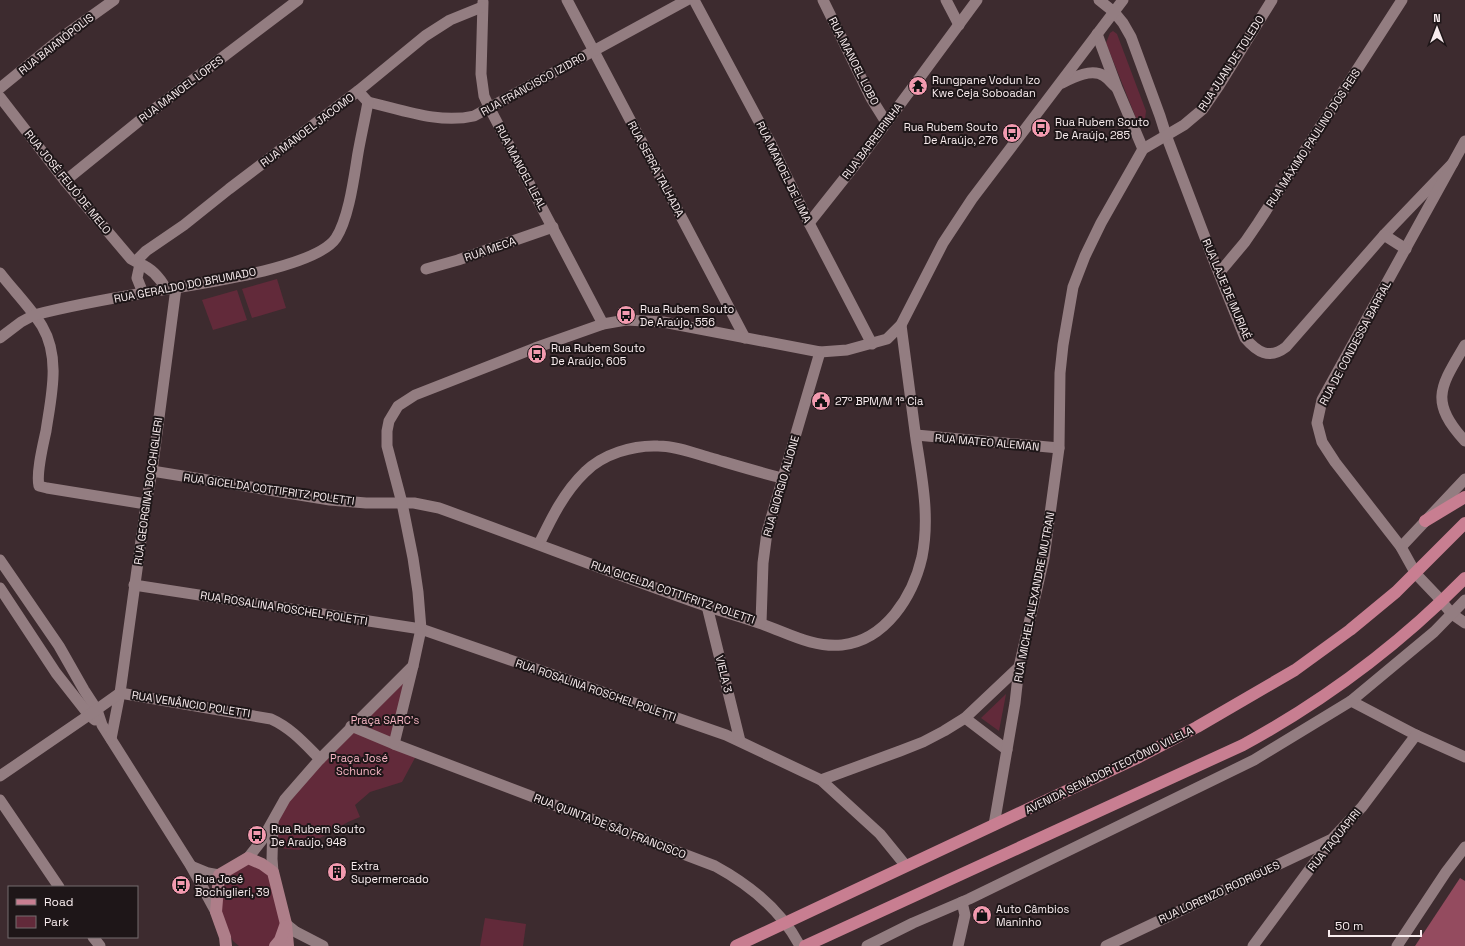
<svg xmlns="http://www.w3.org/2000/svg" width="1465" height="946" font-family="'Space Grotesk',sans-serif">
<style>
.green{fill:#622a3a}
.forest{fill:#944b5f}
.lines{fill:none;stroke-linecap:round;stroke-linejoin:round}
.street{stroke:#937d81;stroke-width:11}
.secondary{stroke:#ae7e89;stroke-width:12}
.primary{stroke:#c87e91;stroke-width:12}
.labels{text-anchor:middle;stroke-width:4;stroke-linejoin:round;paint-order:stroke}
.street-label{font-size:11px;fill:#f8ecee;stroke:#1e1618}
.poi-label{font-size:11px;fill:#f8ecee;stroke:#1e1618;text-anchor:start}
.park-label{font-size:11px;fill:#f7b6c4;stroke:#1e1618}
</style>
<rect width="100%" height="100%" fill="#3d2b2f"/>
<!-- green -->
<g class="green">
<path d="M1113 31 1117 34 1146 111 1145 119 1141 121 1136 118 1106 43 1110 33Z"/>
<path d="M277 279 286 308 252 318 242 289Z"/>
<path d="M237 290 247 320 213 330 202 300Z"/>
<path d="M410 670 399 745 355 725Z"/>
<path d="M1006 694 999 731 981 718Z"/>
<path d="M352 729 416 756 402 782 370 792 355 805 360 817 348 822 299 850 285 849 275 845 278 813Z"/>
<path d="M247 862 266 867 284 922 273 946H239L233 941 219 915 223 874Z"/>
<path d="M485 918 526 924 523 946H480Z"/>
</g>
<!-- forest -->
<path class="forest" d="M1460 878 1465 881V946H1415Z"/>
<g class="lines">
<!-- street -->
<g class="street">
<path d="M567 0 745 338"/>
<path d="M694 0 770 142 809 223 872 344"/>
<path d="M823 0 871 98 886 122"/>
<path d="M946 0 959 25"/>
<path d="M1099 0 1114 12 1123 23 1131 37 1160 116 1166 135 1212 256 1245 338C1257 352 1269 360 1286 347L1384 235 1453 163"/>
<path d="M483 2 481 74 484 96 489 107 603 324"/>
<path d="M1097 34 1117 88 1143 149"/>
<path d="M1062 83C1074 77 1092 68 1104 76 1109 79 1112 84 1116 87"/>
<path d="M0 88 65 35 114 0"/>
<path d="M0 97 65 181 131 259 140 264 137 278 143 293"/>
<path d="M368 102C403 110 439 124 474 116L687 0"/>
<path d="M1465 141 1322 400 1317 423 1322 442 1335 462 1401 547 1416 574 1437 596 1452 614 1465 623"/>
<path d="M65 181 144 117 298 0"/>
<path d="M809 223 859 160 977 0"/>
<path d="M1384 235 1406 249"/>
<path d="M136 261 146 251 184 225 229 189 358 91 425 36 450 20 482 7"/>
<path d="M140 264C151 268 160 278 166 289"/>
<path d="M426 269 458 260 553 227"/>
<path d="M0 273C13 290 31 308 42 326 61 358 51 397 46 431 43 445 36 473 39 486L47 488 146 504"/>
<path d="M1219 273 1245 242 1258 223 1402 0"/>
<path d="M0 338 21 322 34 315C70 306 107 299 144 293 183 286 315 270 336 238 349 218 354 177 358 153 361 136 365 119 368 102L358 91"/>
<path d="M1465 345C1441 386 1428 401 1465 441"/>
<path d="M916 435 1059 448"/>
<path d="M152 471 330 500 366 503H414L439 508C528 540 617 575 706 606 724 612 742 617 759 623 786 632 812 648 842 645 886 640 913 596 922 557 930 517 922 478 916 439 911 401 906 363 901 325"/>
<path d="M539 544C551 519 564 492 585 472 603 454 633 445 658 446 676 446 694 453 711 458 735 465 758 472 782 478"/>
<path d="M1401 547 1465 479"/>
<path d="M0 560 59 646 84 690 97 710 102 725 191 866 216 912"/>
<path d="M134 585 421 629 726 735 821 780 880 834 906 866"/>
<path d="M0 588 56 673 89 715 95 720"/>
<path d="M707 606 740 741"/>
<path d="M761 623 763 563 767 532 820 352"/>
<path d="M1351 701 1416 735 1465 757"/>
<path d="M965 718 1007 750"/>
<path d="M351 726 394 744 715 866C750 885 781 910 800 946"/>
<path d="M111 739 120 693 146 504 152 471 176 288"/>
<path d="M394 744 413 666"/>
<path d="M0 776 89 715 120 693 271 719C291 728 304 743 320 759"/>
<path d="M821 780 900 751 923 742 944 731 965 718 1019 667"/>
<path d="M0 800 59 887"/>
<path d="M273 822 272 859 273 872"/>
<path d="M994 825 1015 703 1019 667 1044 558 1059 448 1060 373 1063 345 1073 287 1085 256 1101 223 1143 149 1184 125 1203 109 1218 87 1272 0"/>
<path d="M248 858 262 840 285 799 320 759 413 666 421 629 418 592 413 558 402 503 387 446V431L389 421 398 406 415 395 535 348 603 324 626 320 663 322 820 352 847 350 887 339 901 325 943 243 972 199 1123 0"/>
<path d="M191 866 208 873 219 875"/>
<path d="M286 924 296 932 323 946"/>
<path d="M93 937 100 946"/>
<path d="M867 946 913 923 969 899 1254 760 1351 701 1434 632 1465 600"/>
<path d="M958 946 965 915 962 902"/>
<path d="M1106 946 1330 840"/>
<path d="M1253 946 1332 839 1362 807 1416 735"/>
<path d="M1397 946 1446 872 1465 847"/>
</g>
<!-- secondary -->
<g class="secondary">
<path d="M226 946 225 937 216 912 219 875 248 858 262 864 273 872 286 924 288 946"/>
<path d="M275 946 280 940 285 926"/>
</g>
<!-- primary -->
<g class="primary">
<path d="M1425 521 1465 497"/>
<path d="M736 946 1139 757 1197 727 1295 670 1350 630 1396 592 1465 523"/>
<path d="M805 946 1243 745C1324 701 1400 644 1465 578"/>
</g>
</g>
<!-- icons -->
<defs>
<symbol id="temple-disc" viewBox="-11 -11 22 22"><circle r="9.5" fill="#f29aaf" stroke="#1e1618"/><path d="M0-6L5-2H3V0L6.5 2.5H4V6H1.5V3h-3V6H-4V2.5H-6.5L-3 0V-2H-5Z" fill="#111"/></symbol>
<symbol id="bus-disc" viewBox="-11 -11 22 22"><circle r="9.5" fill="#f29aaf" stroke="#1e1618"/><path d="M-5-6H5V4H4V6H2V4H-2V6H-4V4H-5ZM-3.5-4V0h7V-4ZM-3.5 1.2v1.5H-2V1.2ZM2 1.2v1.5H3.5V1.2Z" fill="#111"/></symbol>
<symbol id="civic-disc" viewBox="-11 -11 22 22"><circle r="9.5" fill="#f29aaf" stroke="#1e1618"/><path d="M-.6-6.5H3V-4.5H.6V-3L4-1V1h2V6H-6V1h2V-1L-.6-3ZM-1.2 2.5V6h2.4V2.5Z" fill="#111"/></symbol>
<symbol id="building-disc" viewBox="-11 -11 22 22"><circle r="9.5" fill="#f29aaf" stroke="#1e1618"/><path d="M-4-6H4V6H1V3H-1V6H-4ZM-2.5-4.3h1.7v1.8h-1.7ZM.8-4.3h1.7v1.8H.8ZM-2.5-1h1.7V.8h-1.7ZM.8-1h1.7V.8H.8Z" fill="#111"/></symbol>
<symbol id="shop-disc" viewBox="-11 -11 22 22"><circle r="9.5" fill="#f29aaf" stroke="#1e1618"/><path d="M-5-2.5h2.3a2.7 3.5 0 0 1 5.4 0H5L5.5 6h-11ZM-1.5-2.5h3a1.5 2.3 0 0 0-3 0Z" fill="#111"/></symbol>
</defs>
<g fill-rule="evenodd">
<use href="#temple-disc" x="907" y="75" width="22" height="22"/>
<use href="#bus-disc" x="1030" y="117" width="22" height="22"/>
<use href="#bus-disc" x="1001" y="122" width="22" height="22"/>
<use href="#bus-disc" x="615" y="304" width="22" height="22"/>
<use href="#bus-disc" x="526" y="343" width="22" height="22"/>
<use href="#civic-disc" x="810" y="390" width="22" height="22"/>
<use href="#bus-disc" x="246" y="824" width="22" height="22"/>
<use href="#building-disc" x="326" y="861" width="22" height="22"/>
<use href="#bus-disc" x="170" y="874" width="22" height="22"/>
<use href="#shop-disc" x="971" y="904" width="22" height="22"/>
</g>
<g class="labels">
<!-- street labels -->
<g class="street-label">
<text transform="translate(56 44) rotate(-38)" y="4">RUA BAIANÓPOLIS</text>
<text transform="translate(854 61) rotate(63)" y="4">RUA MANOEL LOBO</text>
<text transform="translate(1231 63) rotate(-57)" y="4">RUA JUAN DE TOLEDO</text>
<text transform="translate(533 84) rotate(-29)" y="4">RUA FRANCISCO IZIDRO</text>
<text transform="translate(181 89) rotate(-37)" y="4">RUA MANOEL LOPES</text>
<text transform="translate(307 130) rotate(-37)" y="4">RUA MANOEL JACOMO</text>
<text transform="translate(1313 138) rotate(-57)" y="4">RUA MÁXIMO PAULINO DOS REIS</text>
<text transform="translate(872 141) rotate(-53)" y="4">RUA BARREIRINHA</text>
<text transform="translate(521 167) rotate(62)" y="4">RUA MANOEL LEAL</text>
<text transform="translate(656 169) rotate(62)" y="4">RUA SERRA TALHADA</text>
<text transform="translate(784 172) rotate(64)" y="4">RUA MANOEL DE LIMA</text>
<text transform="translate(68 182) rotate(51)" y="4">RUA JOSÉ FEIJÓ DE MELO</text>
<text transform="translate(490 249) rotate(-19)" y="4">RUA MECA</text>
<text transform="translate(185 285) rotate(-11)" y="4">RUA GERALDO DO BRUMADO</text>
<text transform="translate(1227 289) rotate(67)" y="4">RUA LAJE DE MURIAÉ</text>
<text transform="translate(1355 343) rotate(-62)" y="4">RUA DE CONDESSA BARRAL</text>
<text transform="translate(987 442) rotate(5)" y="4">RUA MATEO ALEMAN</text>
<text transform="translate(781 486) rotate(-74)" y="4">RUA GIORGIO ALIONE</text>
<text transform="translate(269 489) rotate(8)" y="4">RUA GICELDA COTTIFRITZ POLETTI</text>
<text transform="translate(148 491) rotate(-82)" y="4">RUA GEORGINA BOCCHIGLIERI</text>
<text transform="translate(673 592) rotate(19)" y="4">RUA GICELDA COTTIFRITZ POLETTI</text>
<text transform="translate(1034 597) rotate(-79)" y="4">RUA MICHEL ALEXANDRE MUTRAN</text>
<text transform="translate(284 608) rotate(9)" y="4">RUA ROSALINA ROSCHEL POLETTI</text>
<text transform="translate(724 674) rotate(76)" y="4">VIELA 3</text>
<text transform="translate(596 690) rotate(19)" y="4">RUA ROSALINA ROSCHEL POLETTI</text>
<text transform="translate(191 704) rotate(9)" y="4">RUA VENÂNCIO POLETTI</text>
<text transform="translate(1109 770) rotate(-26)" y="4">AVENIDA SENADOR TEOTÔNIO VILELA</text>
<text transform="translate(610 826) rotate(21)" y="4">RUA QUINTA DE SÃO FRANCISCO</text>
<text transform="translate(1334 840) rotate(-51)" y="4">RUA TAQUAPIRI</text>
<text transform="translate(1219 892) rotate(-25)" y="4">RUA LORENZO RODRIGUES</text>
</g>
<!-- poi labels -->
<g class="poi-label">
<text x="932" y="84">Rungpane Vodun Izo<tspan x="932" dy="13">Kwe Ceja Soboadan</tspan></text>
<text x="1055" y="126">Rua Rubem Souto<tspan x="1055" dy="13">De Araújo, 285</tspan></text>
<text x="998" y="131" text-anchor="end">Rua Rubem Souto<tspan x="998" dy="13">De Araújo, 276</tspan></text>
<text x="640" y="313">Rua Rubem Souto<tspan x="640" dy="13">De Araújo, 556</tspan></text>
<text x="551" y="352">Rua Rubem Souto<tspan x="551" dy="13">De Araújo, 605</tspan></text>
<text x="835" y="405">27º BPM/M 1ª Cia</text>
<text x="271" y="833">Rua Rubem Souto<tspan x="271" dy="13">De Araújo, 948</tspan></text>
<text x="351" y="870">Extra<tspan x="351" dy="13">Supermercado</tspan></text>
<text x="195" y="883">Rua José<tspan x="195" dy="13">Bochiglieri, 39</tspan></text>
<text x="996" y="913">Auto Câmbios<tspan x="996" dy="13">Maninho</tspan></text>
</g>
<!-- park labels -->
<g class="park-label">
<text x="385" y="724">Praça SARC's</text>
<text x="359" y="762">Praça José<tspan x="359" dy="13">Schunck</tspan></text>
</g>
</g>
<!-- legend -->
<rect x="8" y="886" width="130" height="52" fill="#1e1618" stroke="#756c6e"/>
<rect x="16" y="899" width="20" height="6" fill="#c87e91" stroke="#756c6e"/>
<text x="44" y="906" font-size="12" fill="#f8ecee">Road</text>
<rect x="16" y="916" width="20" height="12" fill="#622a3a" stroke="#756c6e"/>
<text x="44" y="926" font-size="12" fill="#f8ecee">Park</text>
<!-- north arrow -->
<g transform="translate(1437 28)" stroke="#1e1618" stroke-width="3" paint-order="stroke">
<path d="M0-3L7 15L0 10L-7 15Z" fill="#f8ecee"/>
<text y="-6" font-size="11" font-weight="bold" text-anchor="middle" fill="#f8ecee">N</text>
</g>
<!-- scale -->
<path d="M1329 930v6h92v-6" fill="none" stroke="#f8ecee" stroke-width="2"/>
<text x="1335" y="930" font-size="12" fill="#f8ecee" stroke="#1e1618" stroke-width="3" paint-order="stroke">50 m</text>
</svg>
